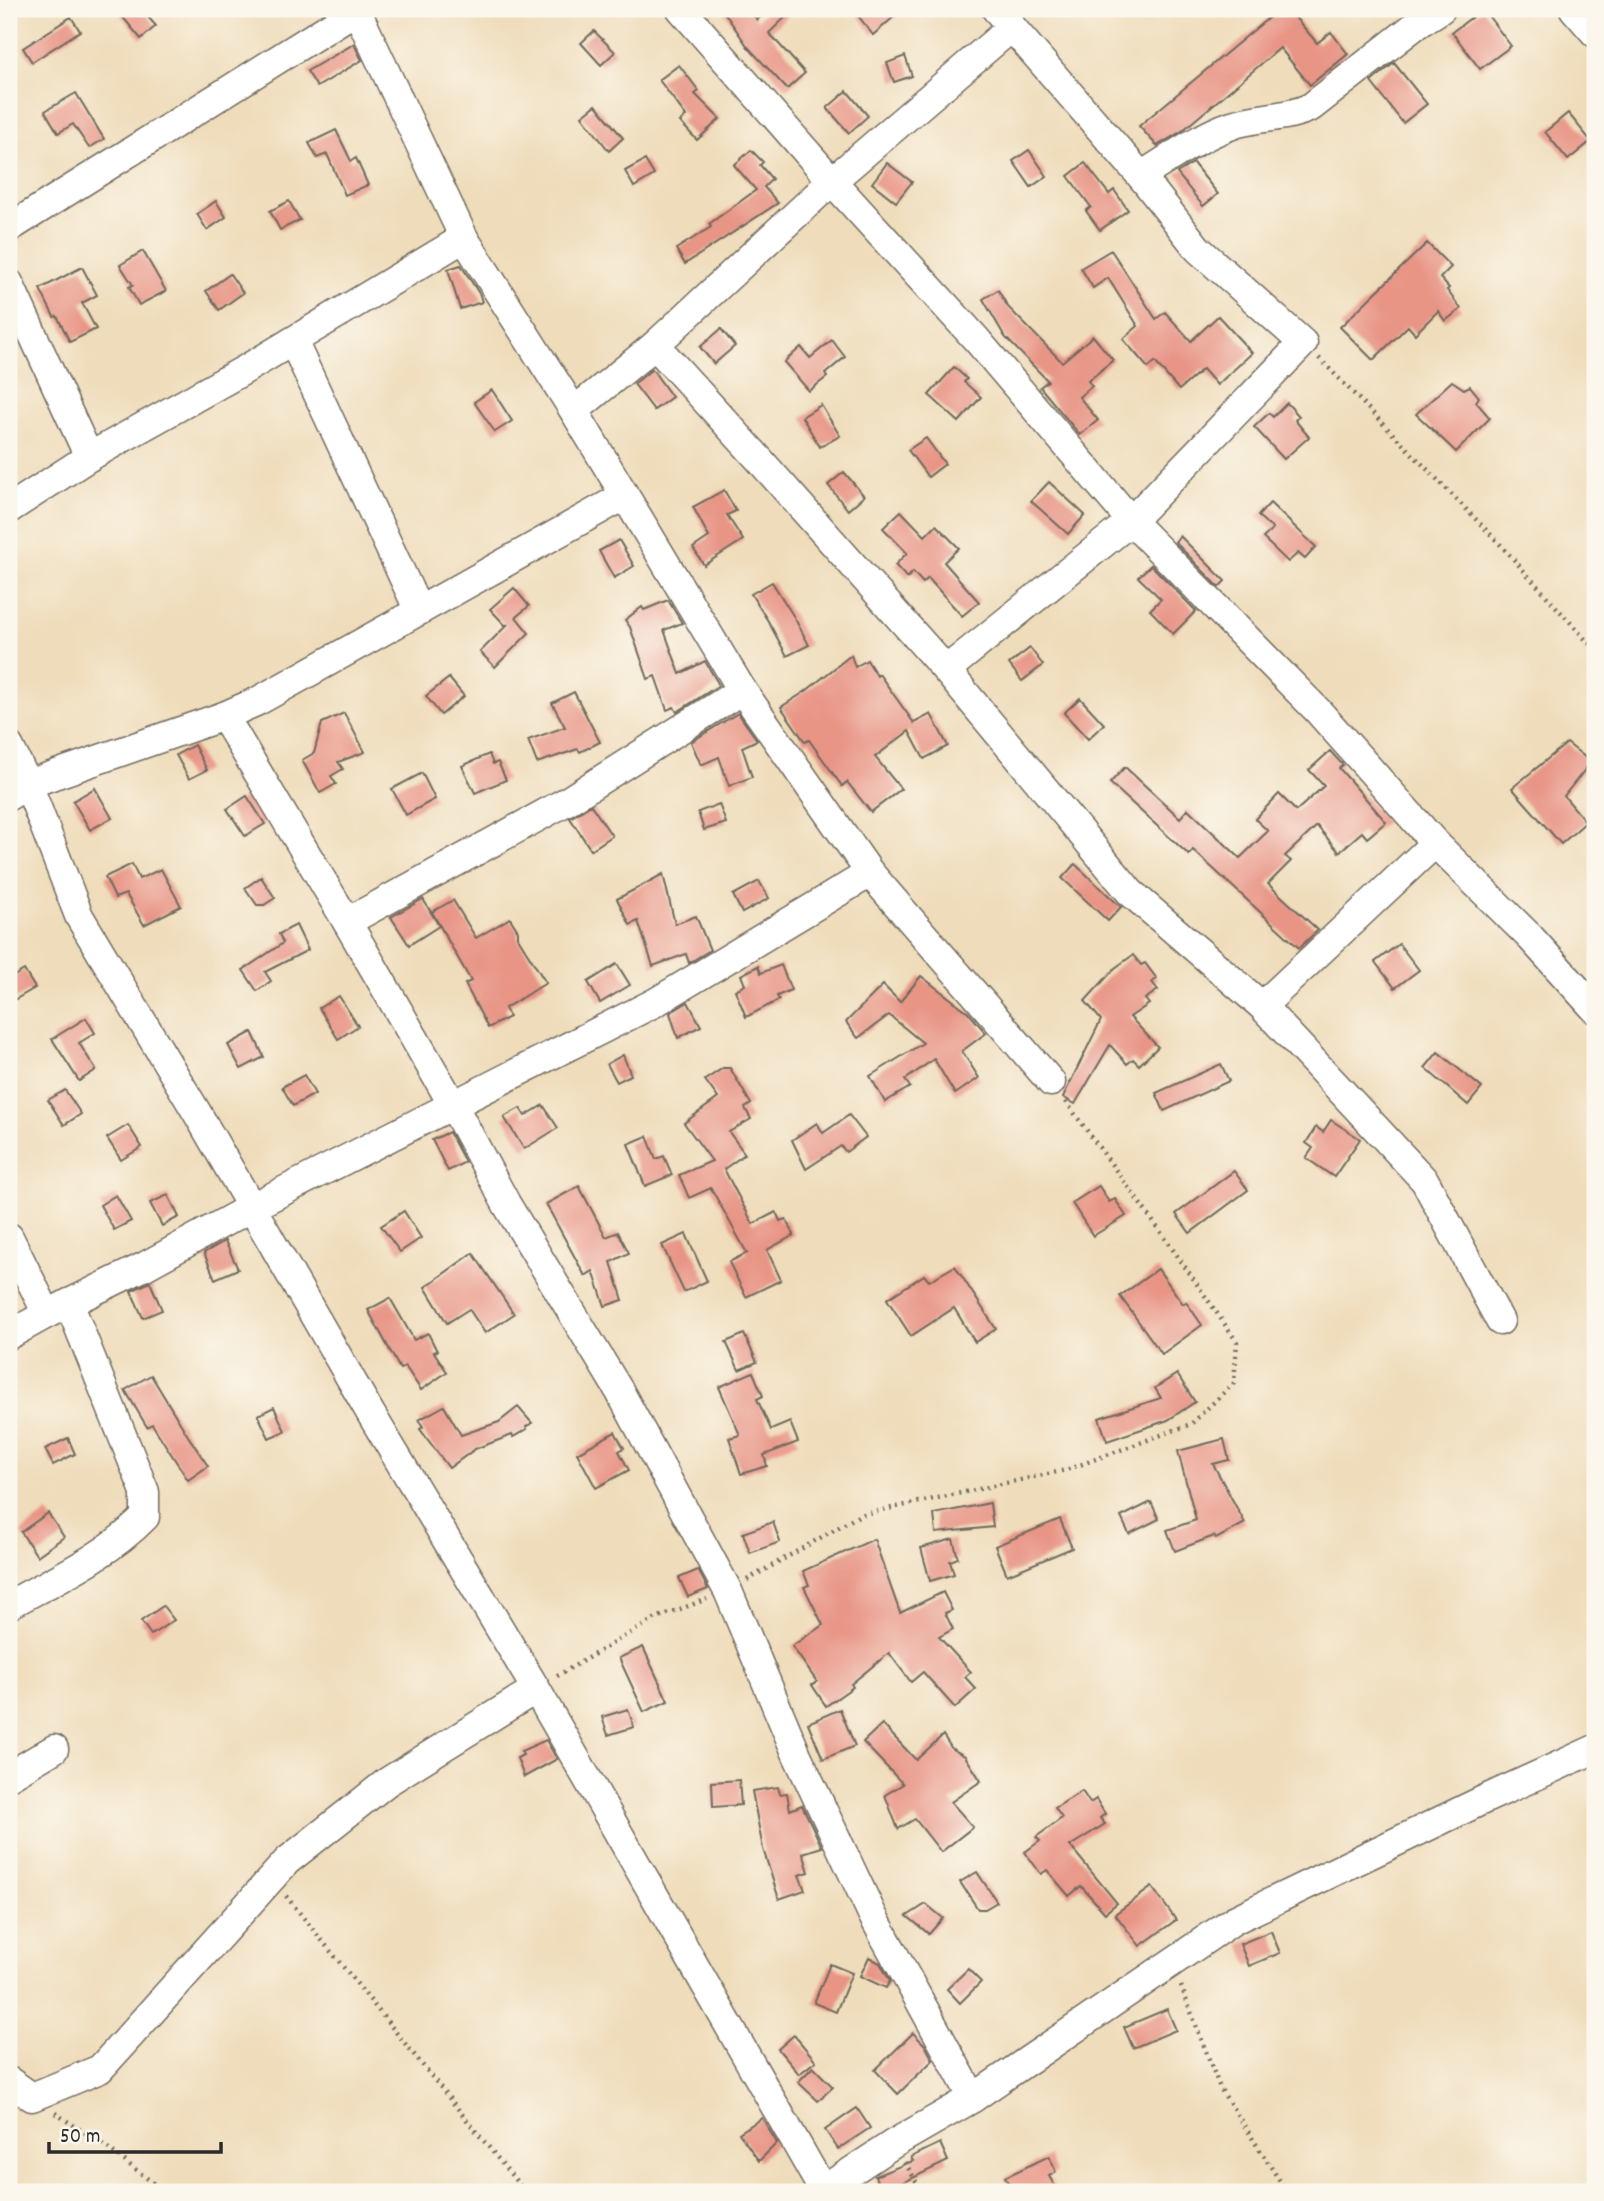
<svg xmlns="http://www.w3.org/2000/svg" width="1604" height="2201" font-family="Dekko,sans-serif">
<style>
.building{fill:#e89586}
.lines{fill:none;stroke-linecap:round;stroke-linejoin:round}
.minor-casing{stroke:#70695d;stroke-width:31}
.path{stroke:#70695d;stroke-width:4.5;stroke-dasharray:2 5;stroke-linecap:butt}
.minor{stroke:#fff;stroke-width:28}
</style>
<rect width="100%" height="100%" fill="#fbf7ec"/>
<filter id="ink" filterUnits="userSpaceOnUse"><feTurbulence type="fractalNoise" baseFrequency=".0143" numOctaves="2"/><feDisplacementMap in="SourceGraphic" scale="14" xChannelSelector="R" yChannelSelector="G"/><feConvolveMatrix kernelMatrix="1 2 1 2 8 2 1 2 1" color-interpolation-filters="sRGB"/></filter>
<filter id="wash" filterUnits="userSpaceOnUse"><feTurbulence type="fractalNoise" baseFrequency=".00686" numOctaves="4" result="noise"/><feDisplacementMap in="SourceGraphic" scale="28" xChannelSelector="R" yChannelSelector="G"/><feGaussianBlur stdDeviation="1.57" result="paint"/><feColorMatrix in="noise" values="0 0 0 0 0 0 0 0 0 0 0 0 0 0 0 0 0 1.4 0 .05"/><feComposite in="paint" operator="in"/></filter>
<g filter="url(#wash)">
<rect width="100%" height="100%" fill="#efdcba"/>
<g id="blocks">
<!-- building -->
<g class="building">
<path d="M116 9H141L156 26 141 39Z"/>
<path d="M722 9H749L757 20 769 9H794L769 33 805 73 787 89 748 47Z"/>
<path d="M853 9H903L873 35Z"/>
<path d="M1279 9H1288L1317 43 1331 32 1348 54 1310 85 1280 48 1182 131 1157 146 1139 126Z"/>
<path d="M1483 9 1511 46 1480 69 1452 32Z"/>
<path d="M71 17 80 31 32 62 23 48Z"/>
<path d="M594 31 615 52 601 65 581 43Z"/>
<path d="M354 44 362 60 317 87 307 71Z"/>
<path d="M905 56 912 76 894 82 887 63Z"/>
<path d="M1394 63 1427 104 1403 123 1371 82Z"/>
<path d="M679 65 699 91 695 94 720 119 697 140 680 122 686 116 659 80Z"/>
<path d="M847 91 868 116 849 133 827 108Z"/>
<path d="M76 93 104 139 89 148 73 124 58 133 45 111Z"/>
<path d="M596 105 623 138 609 151 582 116Z"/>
<path d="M1568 113 1591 141 1568 160 1545 132Z"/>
<path d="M336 130 351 161 356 158 368 185 345 195 327 154 317 158 309 143Z"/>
<path d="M751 150 763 162 760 165 772 179 764 187 778 203 685 264 676 249 711 227 709 224 756 190 734 165Z"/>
<path d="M1029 150 1047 176 1031 187 1013 161Z"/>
<path d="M645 160 654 175 634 187 625 171Z"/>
<path d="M887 163 912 182 896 202 872 183Z"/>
<path d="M1085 163 1109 194 1114 190 1128 210 1100 230 1086 211 1091 207 1068 176Z"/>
<path d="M1193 163 1218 194 1203 206 1177 173Z"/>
<path d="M216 201 226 217 207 230 197 214Z"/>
<path d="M289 201 300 220 280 230 270 211Z"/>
<path d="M1427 243 1451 267 1440 278 1449 288 1447 290 1461 309 1445 321 1438 311 1415 334 1408 326 1373 360 1340 327Z"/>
<path d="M1111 250 1156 319 1165 312 1191 341 1218 316 1252 353 1217 385 1203 369 1179 390 1155 362 1148 368 1123 339 1138 326 1108 278 1093 288 1081 268Z"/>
<path d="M143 251 166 291 139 305 129 287 133 285 120 265Z"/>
<path d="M461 265 480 295 482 302 460 309 448 269Z"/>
<path d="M82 267 97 295 82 303 96 329 70 342 57 316 54 317 40 289Z"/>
<path d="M230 274 243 293 219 310 206 291Z"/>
<path d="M998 290 1008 307 1062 362 1093 336 1113 360 1088 381 1092 386 1079 397 1098 420 1080 435 1040 387 1048 381 1005 337 983 299Z"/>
<path d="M721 329 735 346 714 364 700 347Z"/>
<path d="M832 340 845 357 825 374 827 377 809 391 784 362 801 347 810 358Z"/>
<path d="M954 367 967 379 964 382 981 397 959 422 929 395Z"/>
<path d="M652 369 672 397 654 410 634 384Z"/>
<path d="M1452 381 1464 389 1470 386 1479 397 1476 402 1490 418 1456 452 1416 414Z"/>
<path d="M492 390 512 421 495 432 474 402Z"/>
<path d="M1287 403 1299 416 1295 420 1309 437 1284 459 1254 427 1269 413 1273 417Z"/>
<path d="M821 405 840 436 820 447 802 417Z"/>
<path d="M926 438 945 464 928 477 908 450Z"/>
<path d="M844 472 864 496 848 510 828 485Z"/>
<path d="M1049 482 1085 515 1068 534 1031 501Z"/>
<path d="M724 490 736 511 727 515 743 540 704 565 693 548 709 537 693 507Z"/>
<path d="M1270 503 1316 547 1305 559 1298 553 1288 562 1263 538 1273 529 1258 516Z"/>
<path d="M901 511 925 536 936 525 959 548 944 562 979 602 962 616 928 578 923 583 913 572 907 578 895 565 907 553 883 528Z"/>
<path d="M1180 536 1225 581 1219 587 1175 542Z"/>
<path d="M619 540 634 566 614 578 599 551Z"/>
<path d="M1151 565 1196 611 1173 634 1150 610 1161 599 1138 577Z"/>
<path d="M772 582 794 617 809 645 787 656 768 621 751 594Z"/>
<path d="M514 588 529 606 516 617 529 633 495 667 480 652 508 624 506 626 490 609Z"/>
<path d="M668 600 682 623 664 630 680 674 705 661 719 685 677 712 674 707 667 710 655 676 648 679 630 627 625 620 642 607 644 610Z"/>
<path d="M1030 648 1043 665 1022 681 1009 664Z"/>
<path d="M851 655 855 667 867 660 877 676 879 674 914 723 931 714 948 746 924 759 909 731 875 757 901 789 871 812 847 782 842 786 809 740 805 742 781 707 806 691Z"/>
<path d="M449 678 464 696 441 715 426 696Z"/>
<path d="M574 692 600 742 580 752 578 749 537 763 528 740 565 727 552 703Z"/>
<path d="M1080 698 1104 724 1088 739 1064 713Z"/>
<path d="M344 713 365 752 338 762 343 769 331 776 336 784 320 793 302 760 314 753 322 723Z"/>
<path d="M738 713 757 740 742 747 752 777 729 786 719 757 701 765 691 742Z"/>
<path d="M1567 743 1591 762 1564 796 1586 822 1561 844 1512 788Z"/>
<path d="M194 745 207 770 189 779 176 755Z"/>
<path d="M1330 751 1343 765 1339 768 1386 822 1367 838 1362 832 1339 852 1317 826 1285 856 1291 861 1268 884 1318 930 1299 948 1193 850 1189 855 1110 783 1125 767 1180 818 1188 809 1240 858 1268 831 1255 819 1279 794 1296 811 1324 786 1309 770Z"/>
<path d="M489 754 493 764 498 762 506 780 475 793 462 766Z"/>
<path d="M422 773 435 799 406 815 392 789Z"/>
<path d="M95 788 112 818 90 830 73 801Z"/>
<path d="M247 796 265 824 245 836 227 809Z"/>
<path d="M719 804 726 823 704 830 698 812Z"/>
<path d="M591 805 612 836 591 850 570 818Z"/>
<path d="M132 864 139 879 161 869 181 906 144 925 126 894 115 898 105 877Z"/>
<path d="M1075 864 1121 907 1108 921 1062 878Z"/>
<path d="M663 874 675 924 696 916 710 950 689 963 686 954 653 966 638 921 630 925 617 899Z"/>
<path d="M261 877 275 898 264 905H257L245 888Z"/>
<path d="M759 881 769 898 742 913 733 895Z"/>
<path d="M423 899 439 926 409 945 391 917Z"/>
<path d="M453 900 476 938 510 918 518 931V938L546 983 505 1008 509 1017 488 1028 465 984 471 981 432 912Z"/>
<path d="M296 925 308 950 265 972 271 981 257 991 243 970 283 943 279 934Z"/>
<path d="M1399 944 1419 970 1395 988 1375 962Z"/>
<path d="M1133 955 1141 965 1145 963 1157 979 1152 982 1158 990 1145 999 1149 1004 1130 1017 1158 1047 1139 1065 1133 1059 1127 1064 1110 1045 1075 1104 1063 1097 1101 1020 1085 1001 1115 968Z"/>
<path d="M617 964 630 985 600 1003 588 982Z"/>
<path d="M781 965 791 990 777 996 779 1000 746 1017 735 990 745 985 741 975 758 966 761 973Z"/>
<path d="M24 970 35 988 9 1003V979Z"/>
<path d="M921 976 968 1012 986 1033 962 1051 979 1078 955 1094 934 1059 905 1080 910 1087 885 1102 870 1076 923 1043 889 1015 858 1038 846 1022 883 985 900 1002Z"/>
<path d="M339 996 358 1026 338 1039 319 1008Z"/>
<path d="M688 1002 701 1026 678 1038 670 1013Z"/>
<path d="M86 1018 95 1033 79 1043 96 1070 79 1081 52 1039Z"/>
<path d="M252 1032 264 1057 241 1069 228 1045Z"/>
<path d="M1438 1052 1482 1088 1468 1105 1425 1068Z"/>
<path d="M623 1055 631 1075 617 1082 607 1064Z"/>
<path d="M1221 1064 1229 1081 1164 1111 1156 1093Z"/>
<path d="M723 1068H730L751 1104 745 1108 751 1119 729 1132 745 1154 724 1169 753 1224 776 1212 780 1221 786 1219 794 1235 767 1250 781 1280 746 1297 729 1262 747 1253 711 1188 689 1198 679 1175 712 1161 684 1123 718 1098 705 1080Z"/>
<path d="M304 1075 315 1094 293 1106 282 1087Z"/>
<path d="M65 1090 81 1114 64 1125 48 1100Z"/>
<path d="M543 1105 558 1128 524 1149 504 1117 520 1108 525 1116Z"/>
<path d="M849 1115 866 1137 846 1152 841 1146 806 1169 792 1140 817 1123 823 1133Z"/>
<path d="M1331 1120 1360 1139 1334 1177 1306 1158 1313 1148 1306 1143 1316 1127 1323 1132Z"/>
<path d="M128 1125 142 1147 121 1160 107 1138Z"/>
<path d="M449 1132 465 1162 448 1171 432 1140Z"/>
<path d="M647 1136 656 1159 664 1156 672 1175 645 1186 628 1144Z"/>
<path d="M1234 1171 1248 1190 1190 1233 1176 1214Z"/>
<path d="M579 1186 606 1237 618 1232 629 1253 611 1262 623 1300 605 1306 593 1271 585 1276 546 1204Z"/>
<path d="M1099 1186 1109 1202 1115 1199 1126 1216 1093 1236 1072 1203Z"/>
<path d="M116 1195 131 1221 114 1230 100 1205Z"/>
<path d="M168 1195 179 1217 162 1226 150 1203Z"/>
<path d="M404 1211 421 1238 400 1252 381 1226Z"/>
<path d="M686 1234 707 1281 684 1292 662 1245Z"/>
<path d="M225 1241 238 1269 215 1279 204 1253Z"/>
<path d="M473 1253 514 1314 485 1333 469 1309 447 1323 425 1287Z"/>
<path d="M955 1266 996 1329 975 1342 954 1308 911 1336 887 1299 924 1275 929 1281Z"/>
<path d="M1158 1269 1183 1304 1186 1302 1202 1325 1162 1354 1120 1296Z"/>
<path d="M150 1282 162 1310 143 1318 131 1291Z"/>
<path d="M390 1298 414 1340 428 1333 437 1351 434 1352 447 1372 421 1390 405 1366 400 1369 368 1310Z"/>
<path d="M744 1334 757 1362 739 1370 726 1342Z"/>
<path d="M753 1372 763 1396 757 1399 771 1430 790 1422 798 1442 764 1455 767 1466 741 1474 729 1438 740 1435 719 1387Z"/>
<path d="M1177 1374 1195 1402 1168 1420 1107 1441 1099 1418 1161 1398 1155 1388Z"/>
<path d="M151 1375 188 1436 208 1466 188 1480 152 1424 147 1427 125 1390Z"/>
<path d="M444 1406 461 1435 499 1422 518 1407 532 1423 526 1427 527 1429 513 1437 512 1435 475 1449 449 1468 420 1429 423 1427 419 1420Z"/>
<path d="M274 1407 285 1431 269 1438 258 1415Z"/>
<path d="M615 1432 624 1448 619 1451 629 1470 596 1488 577 1453Z"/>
<path d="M68 1438 75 1454 53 1465 45 1449Z"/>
<path d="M1224 1439 1229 1460 1213 1464 1245 1523 1216 1539 1214 1536 1175 1551 1167 1530 1196 1520 1178 1451Z"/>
<path d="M1151 1502 1159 1519 1129 1534 1121 1517Z"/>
<path d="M990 1503 993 1527 936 1533 934 1514Z"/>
<path d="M48 1513 64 1537 37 1556 21 1532Z"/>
<path d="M1060 1519 1072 1548 1007 1575 995 1546Z"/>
<path d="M773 1522 780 1542 750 1553 743 1533Z"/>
<path d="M874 1539 900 1613 943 1592 952 1610 945 1613 953 1629 939 1637 971 1672 965 1677 976 1689 955 1708 923 1672 911 1682 889 1653 851 1684 853 1687 826 1706 812 1685 817 1682 792 1646 823 1625 804 1587 809 1585 803 1571Z"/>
<path d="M953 1539 958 1558 950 1561 954 1574 930 1581 921 1548Z"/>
<path d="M698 1570 708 1589 688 1597 679 1578Z"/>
<path d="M163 1606 174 1620 151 1635 141 1621Z"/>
<path d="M643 1647 668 1701 644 1712 619 1658Z"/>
<path d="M628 1709 634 1727 608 1735 602 1717Z"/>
<path d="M840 1709 855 1746 823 1759 808 1723Z"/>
<path d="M882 1724 916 1760 943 1735 952 1749 965 1756 981 1781 951 1802 973 1827 941 1852 915 1819 898 1829 885 1795 903 1784 863 1742Z"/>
<path d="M546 1740 557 1759 524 1777 517 1758 523 1755 521 1751Z"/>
<path d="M739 1780 741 1805 713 1807 712 1782Z"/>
<path d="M778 1787 780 1794 787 1793 790 1810 802 1805 822 1847 803 1853 809 1872 799 1875 805 1890 779 1899 763 1849 752 1791Z"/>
<path d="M1082 1791 1090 1803 1096 1799 1105 1814 1100 1818 1105 1824 1070 1846 1117 1903 1105 1913 1081 1886 1069 1896 1047 1870 1041 1874 1025 1852 1040 1841 1036 1837 1062 1818 1055 1808Z"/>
<path d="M977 1872 997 1902 985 1909H978L960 1882Z"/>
<path d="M1152 1887 1176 1920 1140 1946 1115 1914Z"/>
<path d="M926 1904 943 1918 929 1934 907 1916Z"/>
<path d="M1271 1931 1280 1953 1249 1966 1240 1944Z"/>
<path d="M869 1957 880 1963 890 1981 886 1988 860 1976Z"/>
<path d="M830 1964 852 1973 836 2012 814 2003Z"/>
<path d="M968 1969 981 1982 960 2003 947 1989Z"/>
<path d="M1167 2009 1176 2030 1133 2048 1124 2027Z"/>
<path d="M913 2033 925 2045 933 2060 898 2094 875 2070Z"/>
<path d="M794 2035 816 2061 799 2074 778 2049Z"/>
<path d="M813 2067 833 2087 818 2101 798 2082Z"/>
<path d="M857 2108 870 2128 838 2149 825 2130Z"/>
<path d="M762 2118 777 2143 759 2161 739 2133Z"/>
<path d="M940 2143 948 2161 898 2185 900 2192H881L875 2176 913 2161 911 2157Z"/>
<path d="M1049 2156 1056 2172 1049 2176 1058 2192H1013L1005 2177Z"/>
</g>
</g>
</g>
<g filter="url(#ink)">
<use href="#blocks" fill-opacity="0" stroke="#70695d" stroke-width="2"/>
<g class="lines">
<defs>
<g id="minor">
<path d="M356 9 464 238 574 411 742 690 870 873 1051 1082"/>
<path d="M681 9 832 181 977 340 1131 521 1318 711 1435 843 1531 938 1595 1009"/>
<path d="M1574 9 1595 33"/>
<path d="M1141 176C1170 158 1200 136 1232 125 1258 116 1286 119 1311 107L1416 25 1441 9"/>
<path d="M9 228 358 9"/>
<path d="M9 283 89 457"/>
<path d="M293 341 419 611"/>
<path d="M655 345 758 458 946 670 1130 892 1262 1006 1425 1181 1500 1321"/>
<path d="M574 411 655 345 832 181 1012 27"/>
<path d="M9 509 89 457 246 369 464 238"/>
<path d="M946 670 1131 521 1303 343 1198 249 1141 176 996 9"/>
<path d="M224 716 347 922 453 1105 507 1205 620 1392 728 1591 797 1755 873 1916 973 2098"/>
<path d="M9 746 28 784 79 916 196 1111 371 1414 536 1689 823 2190"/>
<path d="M9 796 28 784 224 716 258 701 624 496"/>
<path d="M347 922 569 800 742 690"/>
<path d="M1262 1006 1435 843"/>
<path d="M9 1237 47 1314"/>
<path d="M9 1335 47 1314 145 1266 252 1207 656 1002 870 873"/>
<path d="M9 1605C56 1579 107 1556 145 1517V1492L69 1303"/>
<path d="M9 1776 54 1749"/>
<path d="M9 2081 32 2097 100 2069 287 1861 387 1782 536 1689"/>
<path d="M820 2192 893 2144 973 2098 1234 1920 1481 1801 1595 1749"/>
</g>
</defs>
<!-- minor casing -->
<use href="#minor" class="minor-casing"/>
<!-- path -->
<g class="path">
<path d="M1319 358 1498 542 1595 650"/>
<path d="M747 1580 860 1515 1066 1470 1191 1424 1234 1383 1237 1342 1160 1231 1064 1099"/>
<path d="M557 1676 656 1618 707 1599"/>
<path d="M286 1896 525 2192"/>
<path d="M1181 1986 1220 2088 1287 2192"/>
<path d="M55 2113 105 2146 165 2192"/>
<path d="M905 2162 922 2192"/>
</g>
<!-- minor -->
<use href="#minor" class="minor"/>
</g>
</g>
<!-- margin -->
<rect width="1604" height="2201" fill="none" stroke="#fbf7ec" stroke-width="35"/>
<!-- scale -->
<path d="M49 2142v10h172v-10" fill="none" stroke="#2b2b2b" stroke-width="3.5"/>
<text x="60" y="2142" font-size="21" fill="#2b2b2b" stroke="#fbf7ec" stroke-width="5" paint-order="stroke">50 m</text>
</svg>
